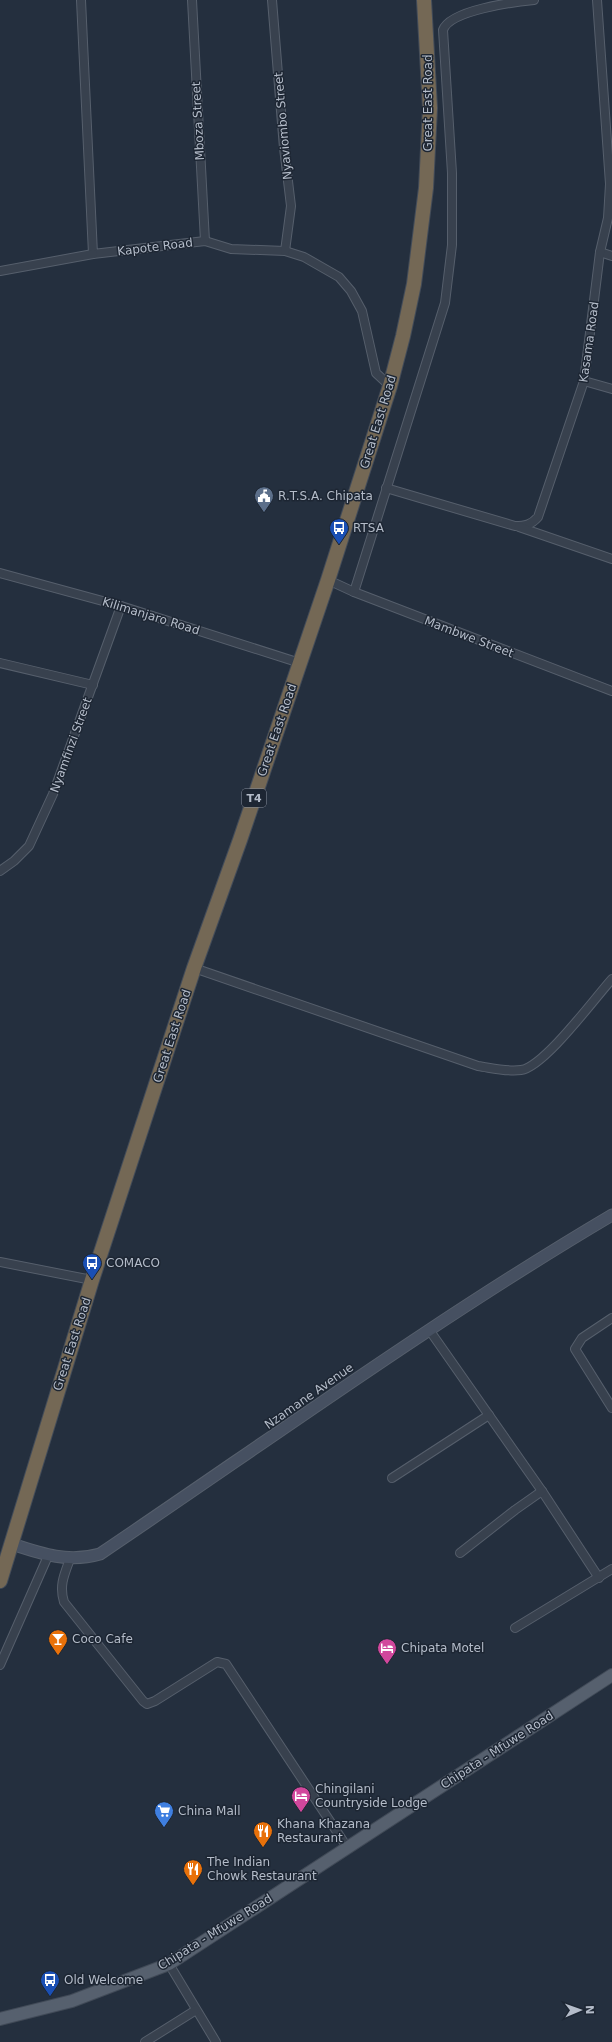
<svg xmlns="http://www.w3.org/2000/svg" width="612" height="2042" font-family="'DejaVu Sans',sans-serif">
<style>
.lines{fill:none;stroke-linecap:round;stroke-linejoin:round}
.street-casing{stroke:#565f6c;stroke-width:10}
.secondary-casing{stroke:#565f6c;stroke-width:13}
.primary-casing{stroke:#414a57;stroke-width:14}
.highway-casing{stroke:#434c59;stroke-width:16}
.street{stroke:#38414e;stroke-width:8}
.secondary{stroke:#465061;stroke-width:11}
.primary{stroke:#56606e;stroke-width:12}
.highway{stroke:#746855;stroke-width:14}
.labels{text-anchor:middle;stroke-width:3;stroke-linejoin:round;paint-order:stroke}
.shield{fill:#1d2633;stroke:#878f9c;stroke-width:1}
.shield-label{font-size:11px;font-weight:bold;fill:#b4bcc9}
.street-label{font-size:12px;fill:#b4bcc9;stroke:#1d2633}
.poi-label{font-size:12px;fill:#b4bcc9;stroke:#1d2633;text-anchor:start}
</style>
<rect width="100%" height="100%" fill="#242f3e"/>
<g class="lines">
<defs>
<g id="street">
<path d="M81 0 93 254 205 241 231 249 285 251 304 257 339 277 351 291 362 311 376 373 390 386"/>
<path d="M192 0 205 241"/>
<path d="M272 0 284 148 291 206 285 251"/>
<path d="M600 252 612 256"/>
<path d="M0 271 93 254"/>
<path d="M584 381 612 389"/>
<path d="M386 488 515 526C525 526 531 525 538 517L584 381 600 252 608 218 610 184 597 0"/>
<path d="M519 527 612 559"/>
<path d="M0 573 121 606 300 663"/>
<path d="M328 580 354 592 612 691"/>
<path d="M354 592 445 303 452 245V173L443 30C450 10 514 2 534 0"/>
<path d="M0 663 93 685"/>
<path d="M0 871 14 861 29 846 53 794 121 606"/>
<path d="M194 968 478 1066C492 1068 506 1072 521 1070 544 1067 594 999 612 979"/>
<path d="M0 1262 92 1280"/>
<path d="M612 1318 582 1338 575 1349 612 1408"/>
<path d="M430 1331 542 1491 599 1578"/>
<path d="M392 1478 489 1415"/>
<path d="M460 1553 515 1510 542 1491"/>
<path d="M70 1559C64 1575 59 1586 64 1602L143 1701 147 1704 155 1701 217 1662 226 1664 347 1847"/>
<path d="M515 1628 612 1569"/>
<path d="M0 1665 48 1556"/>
<path d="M169 1964 216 2042"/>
<path d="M145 2042 196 2010"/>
</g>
<path id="secondary" d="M12 1544C42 1554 68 1563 100 1554 269 1440 436 1319 612 1215"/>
<path id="primary" d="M0 2019 72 2001 169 1964 612 1675"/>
<path id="highway" d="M0 1581 92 1280 194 968 240 840 328 580 390 386 403 336 414 284 426 188 430 108 424 0"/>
</defs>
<!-- street casing -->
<use href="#street" class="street-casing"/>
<!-- secondary casing -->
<use href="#secondary" class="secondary-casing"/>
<!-- primary casing -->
<use href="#primary" class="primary-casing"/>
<!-- highway casing -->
<use href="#highway" class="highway-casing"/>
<!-- street -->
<use href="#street" class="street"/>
<!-- secondary -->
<use href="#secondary" class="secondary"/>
<!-- primary -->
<use href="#primary" class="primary"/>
<!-- highway -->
<use href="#highway" class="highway"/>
</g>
<!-- icons -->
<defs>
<symbol id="civic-pin" viewBox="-11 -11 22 30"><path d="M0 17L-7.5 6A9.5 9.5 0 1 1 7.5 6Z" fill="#5c6f8a" stroke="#1d2633"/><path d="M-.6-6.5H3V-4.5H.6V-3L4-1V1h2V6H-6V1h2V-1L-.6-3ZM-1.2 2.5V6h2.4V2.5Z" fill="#fff"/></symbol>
<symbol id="bus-pin" viewBox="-11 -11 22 30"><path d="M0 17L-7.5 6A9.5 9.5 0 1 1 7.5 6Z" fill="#1a4fb4" stroke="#1d2633"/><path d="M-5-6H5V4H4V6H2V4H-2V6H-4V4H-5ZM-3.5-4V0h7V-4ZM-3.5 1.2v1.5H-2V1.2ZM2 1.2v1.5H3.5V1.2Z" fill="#fff"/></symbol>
<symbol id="bar-pin" viewBox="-11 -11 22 30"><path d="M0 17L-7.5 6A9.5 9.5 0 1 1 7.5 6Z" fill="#e8710a" stroke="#1d2633"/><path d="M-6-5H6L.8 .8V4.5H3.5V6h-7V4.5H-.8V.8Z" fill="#fff"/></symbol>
<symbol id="hotel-pin" viewBox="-11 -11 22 30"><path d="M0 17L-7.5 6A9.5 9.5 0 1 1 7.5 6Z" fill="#d1479c" stroke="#1d2633"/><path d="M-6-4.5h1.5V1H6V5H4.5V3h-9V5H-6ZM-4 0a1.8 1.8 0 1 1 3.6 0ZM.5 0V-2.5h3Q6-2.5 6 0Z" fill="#fff"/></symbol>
<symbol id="supermarket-pin" viewBox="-11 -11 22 30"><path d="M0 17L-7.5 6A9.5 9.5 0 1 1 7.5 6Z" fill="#3f7fe0" stroke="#1d2633"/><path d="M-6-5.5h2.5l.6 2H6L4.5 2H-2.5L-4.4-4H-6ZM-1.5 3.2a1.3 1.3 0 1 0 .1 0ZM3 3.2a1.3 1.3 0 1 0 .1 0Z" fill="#fff"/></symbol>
<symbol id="restaurant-pin" viewBox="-11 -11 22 30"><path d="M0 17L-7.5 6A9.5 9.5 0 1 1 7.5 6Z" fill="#e8710a" stroke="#1d2633"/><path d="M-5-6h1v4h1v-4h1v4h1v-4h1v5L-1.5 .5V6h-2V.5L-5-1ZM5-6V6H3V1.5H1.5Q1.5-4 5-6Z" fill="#fff"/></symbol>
</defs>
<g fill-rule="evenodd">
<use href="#civic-pin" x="253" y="485" width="22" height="30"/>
<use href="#bus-pin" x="328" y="517" width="22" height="30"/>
<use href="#bus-pin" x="81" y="1252" width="22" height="30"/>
<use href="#bar-pin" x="47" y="1628" width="22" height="30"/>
<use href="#hotel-pin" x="376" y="1637" width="22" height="30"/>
<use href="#hotel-pin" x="290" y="1785" width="22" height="30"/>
<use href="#supermarket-pin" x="153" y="1800" width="22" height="30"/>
<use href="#restaurant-pin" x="252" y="1820" width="22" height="30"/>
<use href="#restaurant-pin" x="182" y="1858" width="22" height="30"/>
<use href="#bus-pin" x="39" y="1969" width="22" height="30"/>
</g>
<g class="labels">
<!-- shield labels -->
<rect class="shield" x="242" y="789" width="24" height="18" rx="3"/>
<g class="shield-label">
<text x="254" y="802">T4</text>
</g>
<!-- street labels -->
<g class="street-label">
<text transform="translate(428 103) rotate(-90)" y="4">Great East Road</text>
<text transform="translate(198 121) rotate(-93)" y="4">Mboza Street</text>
<text transform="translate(283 126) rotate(-95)" y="4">Nyaviombo Street</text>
<text transform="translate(155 247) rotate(-7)" y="4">Kapote Road</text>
<text transform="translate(589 342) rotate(-82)" y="4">Kasama Road</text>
<text transform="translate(378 422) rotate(-73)" y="4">Great East Road</text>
<text transform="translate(151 616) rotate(17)" y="4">Kilimanjaro Road</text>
<text transform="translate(469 637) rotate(21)" y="4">Mambwe Street</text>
<text transform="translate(277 730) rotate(-71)" y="4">Great East Road</text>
<text transform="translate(71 745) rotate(-70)" y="4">Nyamfinzi Street</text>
<text transform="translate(172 1036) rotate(-72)" y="4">Great East Road</text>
<text transform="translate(72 1344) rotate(-72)" y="4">Great East Road</text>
<text transform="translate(309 1396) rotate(-35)" y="4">Nzamane Avenue</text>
<text transform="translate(497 1750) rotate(-33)" y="4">Chipata - Mfuwe Road</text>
<text transform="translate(215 1932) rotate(-32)" y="4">Chipata - Mfuwe Road</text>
</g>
<!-- poi labels -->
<g class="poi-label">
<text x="278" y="500">R.T.S.A. Chipata</text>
<text x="353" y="532">RTSA</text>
<text x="106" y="1267">COMACO</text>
<text x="72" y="1643">Coco Cafe</text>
<text x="401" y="1652">Chipata Motel</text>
<text x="315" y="1793">Chingilani<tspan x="315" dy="14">Countryside Lodge</tspan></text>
<text x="178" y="1815">China Mall</text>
<text x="277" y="1828">Khana Khazana<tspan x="277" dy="14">Restaurant</tspan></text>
<text x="207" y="1866">The Indian<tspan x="207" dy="14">Chowk Restaurant</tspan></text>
<text x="64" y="1984">Old Welcome</text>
</g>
</g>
<!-- north arrow -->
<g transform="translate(580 2010) rotate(88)" stroke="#1d2633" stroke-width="3" paint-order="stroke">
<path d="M0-3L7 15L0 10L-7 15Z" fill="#b4bcc9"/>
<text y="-6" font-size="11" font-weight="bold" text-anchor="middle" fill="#b4bcc9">N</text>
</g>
</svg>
